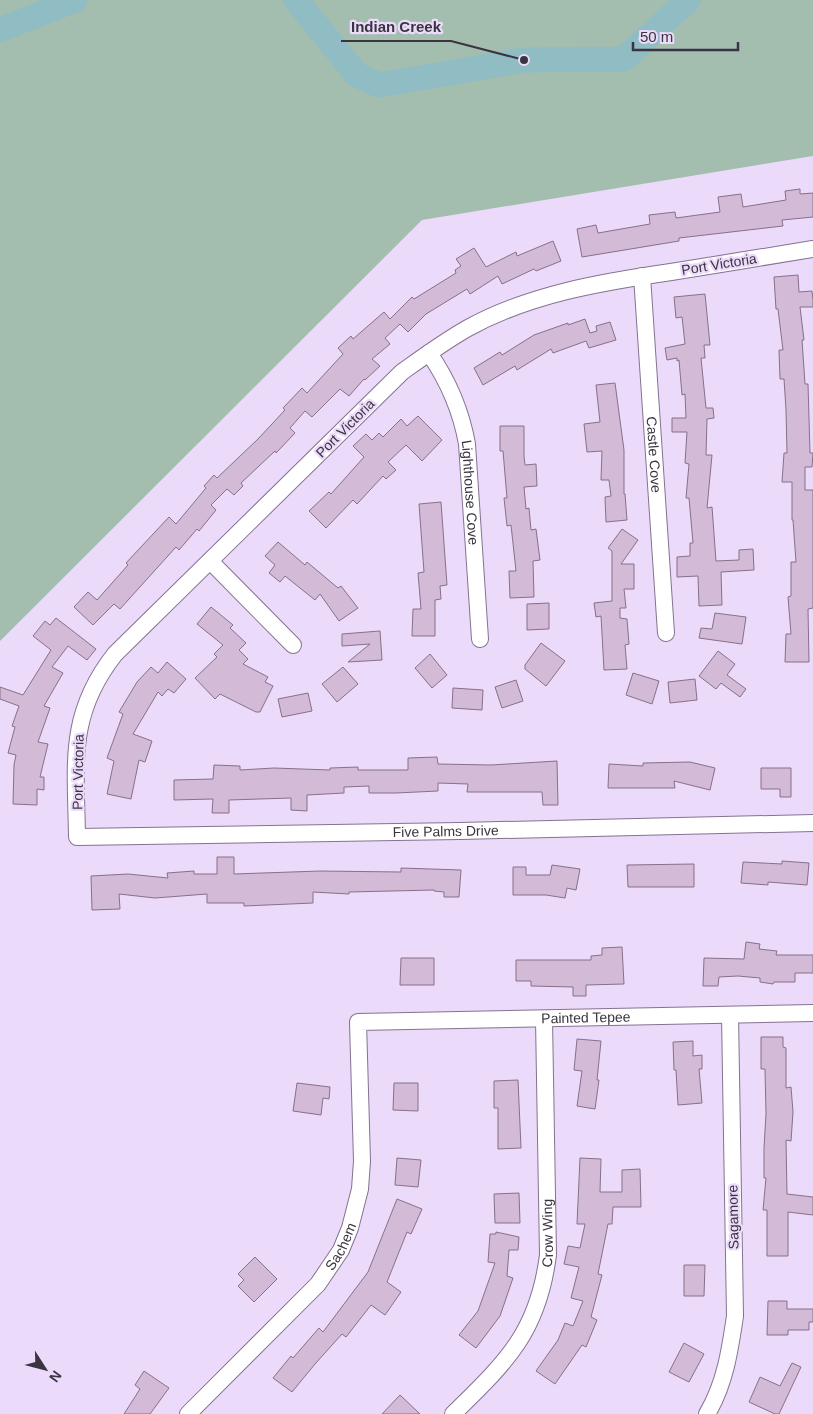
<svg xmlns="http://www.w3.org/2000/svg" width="813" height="1414" font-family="Arial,sans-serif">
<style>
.green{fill:#a3bdaf}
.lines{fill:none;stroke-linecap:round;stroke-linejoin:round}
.river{stroke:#90bdc4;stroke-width:25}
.building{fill:#d3bad6;stroke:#87708a}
.minor-casing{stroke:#837390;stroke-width:18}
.minor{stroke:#fff;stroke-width:16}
.labels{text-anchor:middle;stroke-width:4.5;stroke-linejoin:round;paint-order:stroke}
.street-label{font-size:14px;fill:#3a3440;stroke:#ebdafa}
.leader{fill:none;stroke:#3a3440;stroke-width:2}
.callout-dot{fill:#3a3440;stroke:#ebdafa;stroke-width:2}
.callout-label{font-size:15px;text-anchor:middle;font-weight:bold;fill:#3a3440;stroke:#ebdafa;stroke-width:4.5;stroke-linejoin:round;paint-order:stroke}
</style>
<rect width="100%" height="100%" fill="#ebdafa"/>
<!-- green -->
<path class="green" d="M0 0H813V156L422 220 0 641Z"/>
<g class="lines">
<!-- river -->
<g class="river">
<path d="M296 0 357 75 379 85 524 60 624 59 688 0"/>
<path d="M0 30 75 0"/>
</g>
</g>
<!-- building -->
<g class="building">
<path d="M800 189V194L813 193V217L782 220 783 226 679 238V241L582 257 577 229 596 225 598 233 650 224 649 215 675 212 676 218 720 212 718 197 741 194 743 207 786 200 785 191Z"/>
<path d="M553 241 561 261 536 271 534 269 502 284 498 276 470 294 467 289 426 314 408 332 400 324 385 338 390 344 372 359 380 366 365 380 364 379 349 396 340 389 312 417 305 411 290 428 295 433 276 453 275 451 241 483 243 486 234 495 227 489 211 505 216 510 199 531 197 529 179 550 176 547 120 609 114 604 93 625 74 607 88 592 97 600 128 565 126 563 169 517 176 524 206 488 204 486 214 475 217 478 258 439 285 410 283 408 302 388 307 393 343 354 338 348 351 336 353 339 384 312 390 319 412 297 414 299 456 273 455 270 461 266 456 259 474 248 486 267 516 252 517 256Z"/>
<path d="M798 275 799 292 812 291 813 300V307H800L804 340H802L805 384H808L810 453H813L812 467H805V490H813V608L808 609 809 662H785L786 634H791L788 597 791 596V562H796L793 520H792V482H782L784 453H787L786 410 784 379H780L779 350H783L778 309H776L774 277Z"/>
<path d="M705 294 710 345H704L705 358H701L706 408H713L714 418 707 419 706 455H712L707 508 712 507 716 561 739 560V550L753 549 754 570 721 572 722 605 699 606 698 576 677 577V557L690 556V543H693L689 498H686L689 464 685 463 687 432H672V418H686L685 394 682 395 679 360 677 361V358L667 360 665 348 685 344 682 317 676 318 674 297Z"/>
<path d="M585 319 590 333 597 331 596 326 610 322 616 340 589 348 586 341 553 353 551 349 517 370 515 366 483 385 474 368 500 352 502 355 534 335 568 323V325Z"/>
<path d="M615 383 624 450V494H625L627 520 606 522 605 497 611 496 609 480H601L602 451 587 452 584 424 600 422 596 385Z"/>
<path d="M418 416 442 440 422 461 406 445 388 462 396 470 386 479 383 476 357 504 353 500 326 528 309 511 329 492 331 494 364 457 353 446 366 434 372 440 379 433 383 437 401 419 407 426Z"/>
<path d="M500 426H524V456L525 465 536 464 537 486 524 487 526 509 529 508 531 530 536 529 540 560 533 561 534 597 510 598 509 571H516L511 525 507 526 504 498H507L503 451H500Z"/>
<path d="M441 502 447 585 440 586 441 599 435 600V636H412L413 609H421L418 573 424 572 419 504Z"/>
<path d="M622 529 638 540 621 564H634V589H624L626 608H620V618L627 619 629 644 625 645 627 669 604 670 601 616 596 617 594 603 612 601V551L608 548Z"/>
<path d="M278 542 305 565 307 562 338 588 341 586 358 608 339 621 320 594 315 600 285 576 280 582 269 573 275 565 265 556Z"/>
<path d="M549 603V629L527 630V604Z"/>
<path d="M211 607 233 625 230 628 246 643 239 650 248 659 243 664 268 677 265 682 273 686 260 712H256L220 694 215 699 195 678 217 657 214 654 223 645 197 624Z"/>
<path d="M715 613 746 617 742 644 699 638 701 628 712 629Z"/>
<path d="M56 618 96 649 87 660 68 646 52 667 63 673 44 706 50 708 38 742 48 744 40 777H44V790L37 789V805L13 804 14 765 16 755 8 753 15 727 12 726 19 706 0 699V687L23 695 51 650 33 636 45 621 50 625Z"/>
<path d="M380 631 382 660 348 662 370 644 342 646V634Z"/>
<path d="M541 643 565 661 546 686 525 669V665Z"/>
<path d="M718 651 735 664 727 675 746 689 740 697 721 683 716 689 699 676Z"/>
<path d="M430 654 447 675 432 688 415 668Z"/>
<path d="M167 662 186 679 174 693 168 689 162 696 158 692 133 734 152 741 145 762 139 760 131 799 107 794 114 761 107 758 123 714 119 712 137 682 151 667 158 673Z"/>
<path d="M343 667 358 684 337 702 322 684Z"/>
<path d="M633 673 659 681 652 704 626 695Z"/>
<path d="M695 679 697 700 670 703 668 682Z"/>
<path d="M516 680 523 701 502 708 495 687Z"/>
<path d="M453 688 483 690 482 710 452 708Z"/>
<path d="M308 693 312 711 282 717 278 699Z"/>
<path d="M437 757 438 764 491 765 557 761 558 805H543L542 792H467L468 784 438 783V791L396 793H369V786L344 787V793L307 795V811L291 810V798L229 800V813H212L213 799 174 800V780L213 779 214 765 240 766V770L274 768 330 770V768L358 767V770H408V758Z"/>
<path d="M690 762 715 768 710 790 674 781 675 788H608L609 764 643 766V763Z"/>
<path d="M761 768H791V797H780V789H761Z"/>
<path d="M217 857H234V874L320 871 401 872V868L461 870 459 897H444V892L434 891V890L349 892V894L313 892V903L244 906V903H207V894L155 898 119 894 120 909 92 910 91 876 128 874 168 878 167 873 194 871V874H217Z"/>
<path d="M782 861 809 863 807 885 768 882V885L741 883 743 862 782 864Z"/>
<path d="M694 864V887H628L627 865Z"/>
<path d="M552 865 580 869 576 890 567 888 565 898 546 895H513V867H526V875H550Z"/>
<path d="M746 942 760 944 759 949 777 951 776 955H813V973H795V982H774L773 984 760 982V978L738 976 719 977 718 986H703L704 958 744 959Z"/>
<path d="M622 947 624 984 586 985V996H573V987L531 986V981H516V960H591V956L602 955V948Z"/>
<path d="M401 958H434V985H400Z"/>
<path d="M761 1037H783V1047L786 1048V1088L791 1087 793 1112 791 1141 786 1140 787 1194 813 1197V1215L788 1212V1256H767V1210H763L766 1178H764V1148L766 1114 765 1069H761Z"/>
<path d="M577 1039 601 1041 597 1080H599L595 1109 577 1106 582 1071 574 1070Z"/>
<path d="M693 1041V1056L702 1055V1069H699L702 1103 678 1105 676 1070H674L673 1042Z"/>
<path d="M518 1080 521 1148 498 1149V1108H494V1081Z"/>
<path d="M297 1083 330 1087 329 1099 323 1098 321 1115 293 1111Z"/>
<path d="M394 1083H418V1111L393 1110Z"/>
<path d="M397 1158 421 1160 418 1187 395 1185Z"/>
<path d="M580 1158 601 1159 600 1192H622V1170L640 1169 641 1207H613L612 1224H608L598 1274 602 1275 591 1317 597 1320 586 1347 582 1345 555 1384 536 1371 558 1340 565 1323 573 1326 583 1301 571 1298 579 1267 564 1264 568 1246 580 1248 585 1224H577Z"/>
<path d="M519 1193 520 1223H495L494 1194Z"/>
<path d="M397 1199 422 1209 411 1234 407 1232 387 1282 401 1292 385 1315 371 1305 346 1337 342 1334 315 1364 292 1392 273 1378 291 1356 293 1358 319 1328 323 1332 368 1272Z"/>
<path d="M496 1232 519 1237 518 1250H509L507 1276 513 1278 500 1316 476 1348 459 1335 478 1311 495 1263 488 1262 490 1234H496Z"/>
<path d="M255 1257 277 1279 254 1302 238 1286 244 1280 238 1274Z"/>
<path d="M684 1265H705L704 1296H684Z"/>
<path d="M768 1301H787V1309H813V1322H809V1330H788V1335H767Z"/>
<path d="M684 1343 704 1354 689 1382 669 1372Z"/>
<path d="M792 1363 801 1367 779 1414H775L749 1402 760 1377 780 1386Z"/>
<path d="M144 1371 169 1388 150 1414H124L140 1389 135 1385Z"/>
<path d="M400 1395 420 1414H382Z"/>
</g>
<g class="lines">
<defs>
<g id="minor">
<path id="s1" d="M813 249C766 257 718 264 671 272 602 282 530 294 468 328 445 341 423 357 402 372L115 654C67 715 76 764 77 837L460 831 813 823"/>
<path id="s2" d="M642 276 666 633"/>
<path id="s3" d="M429 353C449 382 461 410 467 444L480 639"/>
<path d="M210 561 293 645"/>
<path id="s4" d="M188 1414 318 1284 341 1250 350 1228 360 1189 362 1161 358 1022 813 1013"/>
<path id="s5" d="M453 1414C506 1362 538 1333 548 1255L544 1019"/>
<path d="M707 1414C725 1384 730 1350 735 1316L730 1015"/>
</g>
</defs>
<!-- minor casing -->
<use href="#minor" class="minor-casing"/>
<!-- minor -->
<use href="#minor" class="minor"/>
</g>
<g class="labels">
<!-- street labels -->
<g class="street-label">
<text transform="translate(719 264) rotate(-9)" y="5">Port Victoria</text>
<text transform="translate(345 428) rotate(-45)" y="5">Port Victoria</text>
<text dy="5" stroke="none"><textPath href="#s2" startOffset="179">Castle Cove</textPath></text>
<text dy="5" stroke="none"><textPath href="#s3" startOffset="148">Lighthouse Cove</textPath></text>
<text transform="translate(78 772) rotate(-89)" y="5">Port Victoria</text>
<text dy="5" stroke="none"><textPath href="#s1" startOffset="1398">Five Palms Drive</textPath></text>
<text dy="5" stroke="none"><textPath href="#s4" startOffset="684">Painted Tepee</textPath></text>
<text transform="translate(733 1217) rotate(-91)" y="5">Sagamore</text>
<text dy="5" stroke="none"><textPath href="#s5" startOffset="212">Crow Wing</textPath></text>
<text dy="5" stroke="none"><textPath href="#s4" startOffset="228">Sachem</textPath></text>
</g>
</g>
<!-- callouts -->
<path class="leader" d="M524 60L451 41H341"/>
<circle class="callout-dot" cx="524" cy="60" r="5"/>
<g class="callout-label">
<text x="396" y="32">Indian Creek</text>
</g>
<!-- north arrow -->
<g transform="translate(45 1369) rotate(126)" stroke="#ebdafa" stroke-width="4" paint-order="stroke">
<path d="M0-4L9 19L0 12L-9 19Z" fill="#3a3440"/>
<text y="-8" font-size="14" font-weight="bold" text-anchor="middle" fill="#3a3440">N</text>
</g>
<!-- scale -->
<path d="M633 42v8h105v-8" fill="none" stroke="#3a3440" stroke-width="2.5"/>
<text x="640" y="42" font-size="15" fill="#3a3440" stroke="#ebdafa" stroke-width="4" paint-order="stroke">50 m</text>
</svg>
